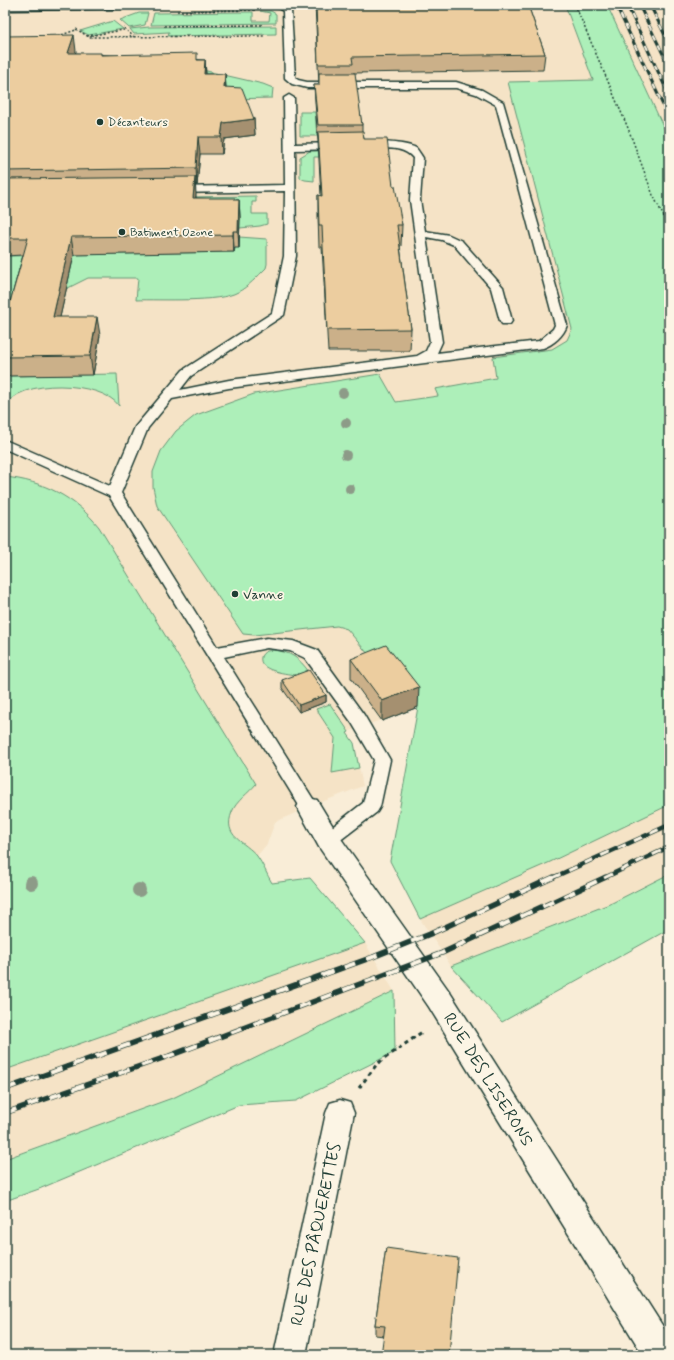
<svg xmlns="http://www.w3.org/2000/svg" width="674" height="1360" font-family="Mynerve,sans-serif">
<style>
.built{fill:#f5e3c6}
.green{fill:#adefb9;stroke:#669676}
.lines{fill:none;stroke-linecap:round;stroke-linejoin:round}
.lane-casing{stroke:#1f3d34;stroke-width:3}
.street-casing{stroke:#1f3d34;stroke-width:3}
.path-far2{stroke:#1f3d34;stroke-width:1.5;stroke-dasharray:2 2;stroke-linecap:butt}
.path-far1{stroke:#1f3d34;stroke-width:2;stroke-dasharray:2.5 2.5;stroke-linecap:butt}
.path{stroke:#1f3d34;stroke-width:3;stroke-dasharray:4 4;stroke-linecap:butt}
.lane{fill:#fcf5e5;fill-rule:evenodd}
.street{fill:#fcf5e5;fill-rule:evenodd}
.rail-far2-casing{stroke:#1f3d34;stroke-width:3}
.rail-far1-casing{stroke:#1f3d34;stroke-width:4.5}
.rail-casing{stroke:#1f3d34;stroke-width:5.5}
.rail-far2{stroke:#fcf5e5;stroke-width:2;stroke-dasharray:5.5;stroke-linecap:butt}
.rail-far1{stroke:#fcf5e5;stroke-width:3;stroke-dasharray:9;stroke-linecap:butt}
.rail{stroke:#fcf5e5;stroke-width:4;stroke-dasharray:12;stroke-linecap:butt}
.tree{fill:#8d9b88}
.wall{fill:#cbb089;stroke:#1f3d34}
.shaded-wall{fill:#a5906f;stroke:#1f3d34}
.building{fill:#eccd9f;stroke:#1f3d34}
.poi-dot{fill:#1f3d34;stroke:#fcf5e5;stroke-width:1.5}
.labels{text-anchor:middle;stroke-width:3.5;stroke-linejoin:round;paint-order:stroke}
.far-poi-label{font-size:12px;fill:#1f3d34;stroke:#fcf5e5;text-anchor:start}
.poi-label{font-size:14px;fill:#1f3d34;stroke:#fcf5e5;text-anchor:start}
.near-street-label{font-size:17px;fill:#1f3d34;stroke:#fcf5e5}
</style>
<rect width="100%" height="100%" fill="#f9edd7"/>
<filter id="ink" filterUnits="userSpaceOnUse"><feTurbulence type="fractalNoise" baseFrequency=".025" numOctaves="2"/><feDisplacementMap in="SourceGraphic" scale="8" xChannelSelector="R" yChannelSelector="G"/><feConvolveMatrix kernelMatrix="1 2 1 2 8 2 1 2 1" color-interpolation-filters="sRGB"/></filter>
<g filter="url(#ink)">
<!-- built -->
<g class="built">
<path d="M5 5H565L593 80 669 252 418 707 347 732 354 743 363 786 309 807 275 822 267 844 257 856 272 883 5 975Z"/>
<path d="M607 5H662L669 18V139Z"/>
<path d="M669 805V874L612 903 451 966 420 919 548 863Z"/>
<path d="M365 943 394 991 175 1097 5 1159V1048L138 1003Z"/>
</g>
<!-- green -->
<g class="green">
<path d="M565 5H607L669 139V805L548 863 420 919 390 861 418 707 379 667 347 629 337 626 254 635 243 634 157 506 153 487V472L161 451 176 431 196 415 254 394 380 374 396 402 438 396 435 389 496 378 493 357 552 349 567 340 572 329 508 82 593 80Z"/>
<path d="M260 11H271L276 14V23L151 25 154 13 253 12V21H269L270 13Z"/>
<path d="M139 13H148L145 25 129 28 120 20Z"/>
<path d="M113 21 123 29 89 35 80 31Z"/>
<path d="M276 26V34L168 36 169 32 134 34 130 29 149 27Z"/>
<path d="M198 69 263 84 273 88 272 98 230 99Z"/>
<path d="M300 112H315L317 136H300Z"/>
<path d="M310 151H338L322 157H314V181L305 180 300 178V157Z"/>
<path d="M256 196V202H252V214H267V224L260 226 240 228 57 199Z"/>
<path d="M239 237 267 239V264L266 268C258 276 248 287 238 292 219 303 159 299 136 300L138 278H88L66 289 68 282 17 304 5 305V256L234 252Z"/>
<path d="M117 374 119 406C103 381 16 377 5 408V376Z"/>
<path d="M5 477C43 481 75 497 99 527L256 784C249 793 236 801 232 812 222 837 245 841 257 856 263 864 267 875 272 883L310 878 365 943 5 1070Z"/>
<path d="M273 650C291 652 299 658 309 672L295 677 294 675C285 673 258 671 261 657 263 651 268 651 273 650Z"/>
<path d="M330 704 349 732 347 733 354 743 359 768 332 773 335 738 316 709Z"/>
<path d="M669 874V929L502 1022 451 966 612 903Z"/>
<path d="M394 991 395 1052 296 1101 239 1105 39 1189 5 1201V1159L175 1097Z"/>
</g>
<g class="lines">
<defs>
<g id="lane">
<path d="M5 5H160L156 8 5 10Z"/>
<path d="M273 5H284L291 10 295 77 298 80 307 82H456L482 90 503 102 567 325C564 335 553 345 543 348L229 388 172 399 148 428 121 493 217 647 267 638 293 641 317 650 364 715 390 760 380 807 377 812 334 845 328 847 322 845 319 840 322 835 363 803 374 760 352 723 305 658 290 651 267 648 224 657 315 802 318 807 315 812 309 814 303 812 109 496 5 449V440L110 486 135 427 183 370 272 313 284 256 285 191 174 193 169 190 174 187 285 185 284 98 289 95 294 98 295 144 340 143 345 146 340 149 295 150 296 256 284 315 191 376 180 390 229 380 417 356 426 351 430 342 410 200 413 158C401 143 379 151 362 147L361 145C367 139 408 143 416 148 418 150 421 155 423 158L420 200 425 231 449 235 462 241 503 287 512 321 510 324H502L500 321 491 288 454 245 442 240 426 237 442 342 437 353 539 341 553 329 555 325 496 105 476 94 456 88H307L292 84 285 78 283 11Z"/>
</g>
<g id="street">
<path d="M309 798 317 800 337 833 449 991 669 1336V1355H643L429 1007 319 847 297 807 301 800Z"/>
<path d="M340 1100 350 1103 354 1113 306 1355H274L326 1113 330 1103Z"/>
</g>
</defs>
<!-- lane casing -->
<use href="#lane" class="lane-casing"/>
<!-- street casing -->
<use href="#street" class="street-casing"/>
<!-- path-far2 -->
<g class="path-far2">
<path d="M575 5 628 128 653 195 666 221"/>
<path d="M177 11 256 10"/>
<path d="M164 26 263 25"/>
<path d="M124 28 134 37"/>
<path d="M76 29 89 37 265 36"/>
<path d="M58 36 76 30"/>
<path d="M87 36 124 30"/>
</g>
<!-- path-far1 -->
<path class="path-far1" d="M665 220 669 228"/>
<!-- path -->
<path class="path" d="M359 1088 377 1064 422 1032"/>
<!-- lane -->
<use href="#lane" class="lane"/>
<!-- street -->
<use href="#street" class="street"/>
<defs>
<g id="rail-far2">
<path d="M616 5 669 118"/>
<path d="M627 5 669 95"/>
<path d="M639 5 669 66"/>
<path d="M650 5 669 43"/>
</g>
<g id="rail-far1">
<path d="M552 878 669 825"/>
<path d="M604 878 669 847"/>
</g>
<g id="rail">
<path d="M5 1089 373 957 430 934 554 877"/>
<path d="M5 1113 169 1056 442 953 606 877"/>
</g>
</defs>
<!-- rail-far2 casing -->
<use href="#rail-far2" class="rail-far2-casing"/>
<!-- rail-far1 casing -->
<use href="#rail-far1" class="rail-far1-casing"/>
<!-- rail casing -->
<use href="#rail" class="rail-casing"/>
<!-- rail-far2 -->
<use href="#rail-far2" class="rail-far2"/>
<!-- rail-far1 -->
<use href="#rail-far1" class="rail-far1"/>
<!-- rail -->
<use href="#rail" class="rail"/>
</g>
<!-- trees -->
<g class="tree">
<circle cx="343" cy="393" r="5"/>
<circle cx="346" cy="423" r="5"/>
<circle cx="346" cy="455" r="5"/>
<circle cx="350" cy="489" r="5"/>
<circle cx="31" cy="883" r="7"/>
<circle cx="139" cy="890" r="7"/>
</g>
<!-- wall -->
<g class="wall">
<path d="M315 5H528L545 54 543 70 353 73 362 125V131L364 139 393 186 402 225 401 246H400L411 329 410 351H328L322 247H319L318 216V195L321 196 318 142 315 102 314 85H319Z"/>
<path d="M5 36 76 51 75 53 205 60 206 74H225L226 87 254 119 255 135 224 139 222 154H200L197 185H195L196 198 239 200 240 217 239 248H234V252L74 255 60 317 100 335 93 375 5 376V320L23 255 5 256Z"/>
<path d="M351 659 418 707 382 721 351 678Z"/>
<path d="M282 680 326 695V702L299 712 282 688Z"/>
<path d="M386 1248 449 1355 384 1336 375 1335V1325Z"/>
</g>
<!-- shaded-wall -->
<g class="shaded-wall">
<path d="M74 35 76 51 71 69 68 53Z"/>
<path d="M205 60 206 76 204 74Z"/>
<path d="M225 74 226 90 224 87Z"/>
<path d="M254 119 255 135 224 139 222 154 221 137 223 123Z"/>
<path d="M198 137 200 154 197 185 196 168Z"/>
<path d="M195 177 196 194 194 216 193 198Z"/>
<path d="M239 200 240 217 239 248 238 231Z"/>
<path d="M233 231 234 248V252L233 235Z"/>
<path d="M71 237 74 255 56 335 53 317Z"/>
<path d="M97 317 100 335 93 375 90 356Z"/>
<path d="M419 687 418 707 382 721V701Z"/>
<path d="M326 695V702L299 712V705Z"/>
</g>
<!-- building -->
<g class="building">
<path d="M316 5H528L545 54 352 57 353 64H318Z"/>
<path d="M74 35 68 53H101V55L197 53V60H205L204 74H225L224 87 242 88 254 119 223 123 221 137H198L196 168 5 171V36Z"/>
<path d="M319 73H355L362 125H318L314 85H319Z"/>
<path d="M363 131 364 139H387L393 186H395L402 225H397L411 329 327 330 322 226H319L318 195 322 196 318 132Z"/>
<path d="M195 177 193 198H235V200H239L238 231H233V235L71 237 53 317H97L90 356 5 357V320L28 238H5V179Z"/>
<path d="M386 645 419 687 382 701 351 659Z"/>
<path d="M309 670 326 695 299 705 282 680Z"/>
<path d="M386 1248 458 1258 449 1355H381L385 1326 375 1325Z"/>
</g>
</g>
<!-- markers -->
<g class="poi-dot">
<circle cx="100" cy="122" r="4"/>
<circle cx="122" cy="232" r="4"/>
<circle cx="235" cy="594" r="4"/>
</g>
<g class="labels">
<!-- far-poi labels -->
<g class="far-poi-label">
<text x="108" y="126">Décanteurs</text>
<text x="130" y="236">Batiment Ozone</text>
</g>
<!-- poi labels -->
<g class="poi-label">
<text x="243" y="599">Vanne</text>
</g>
<!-- near-street labels -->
<g class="near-street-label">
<text transform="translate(489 1079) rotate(58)" y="6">RUE DES LISERONS</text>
<text transform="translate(315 1234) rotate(-78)" y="6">RUE DES PÂQUERETTES</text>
</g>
</g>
<!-- margin -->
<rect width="674" height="1360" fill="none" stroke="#fcf5e5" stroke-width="20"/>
<rect x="10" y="10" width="654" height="1340" fill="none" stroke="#1f3d34" stroke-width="1.5" filter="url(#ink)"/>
</svg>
